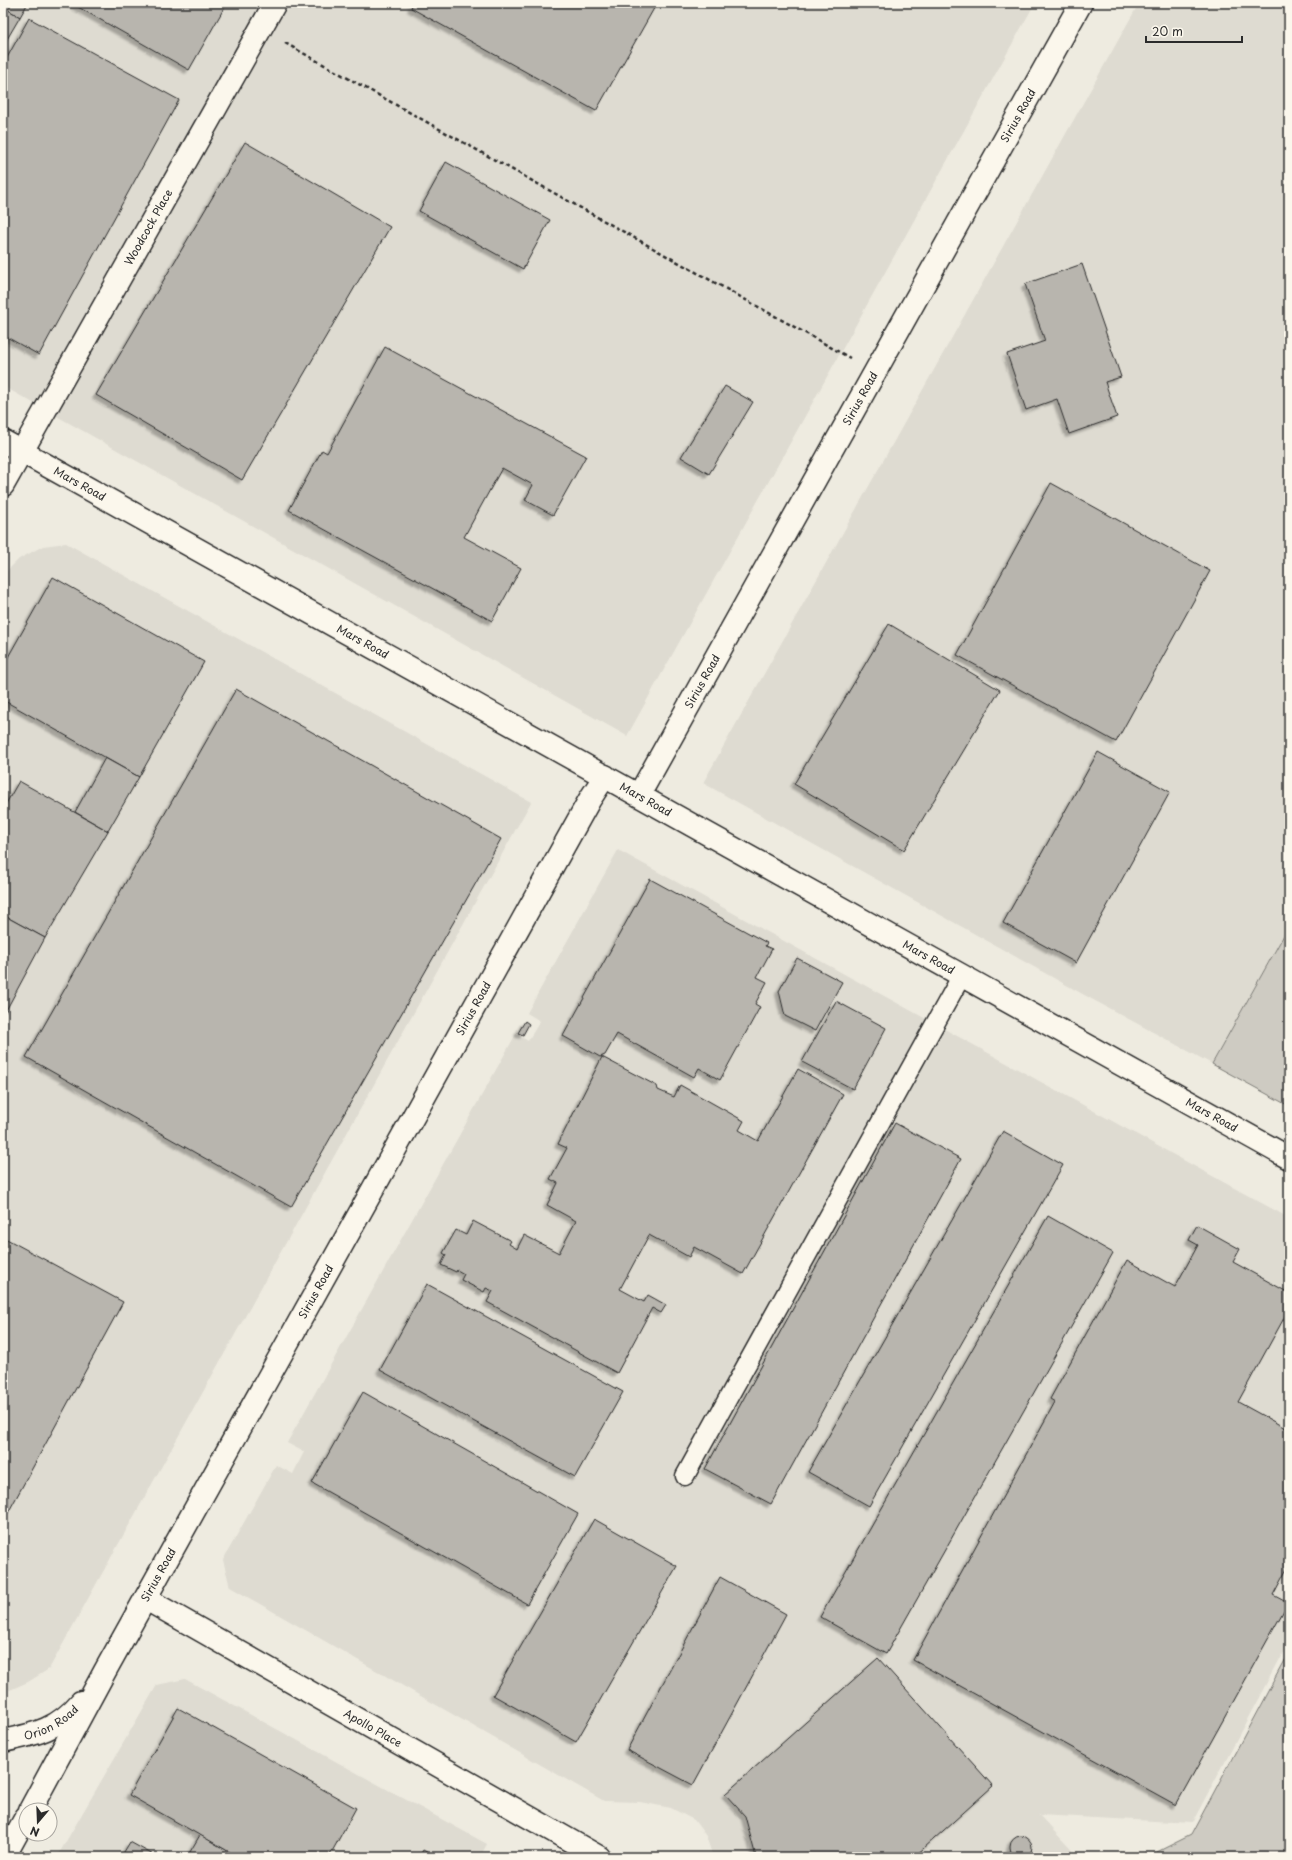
<svg xmlns="http://www.w3.org/2000/svg" width="1292" height="1860" font-family="'Playpen Sans',sans-serif">
<style>
.built{fill:#dedbd1}
.green{fill:#cecbc2;stroke:#7c7b76}
.building{fill:#b8b5ae;stroke:#2b2b2b;filter:url(#shadow)}
.lines{fill:none;stroke-linecap:round;stroke-linejoin:round}
.service-casing{stroke:#2b2b2b;stroke-width:21}
.minor-casing{stroke:#2b2b2b;stroke-width:25}
.path{stroke:#2b2b2b;stroke-width:2.5;stroke-dasharray:4 3;stroke-linecap:butt}
.service{stroke:#fbf7ec;stroke-width:18}
.minor{stroke:#fbf7ec;stroke-width:22}
.labels{text-anchor:middle;stroke-width:3.5;stroke-linejoin:round;paint-order:stroke}
.street-label{font-size:11px;fill:#2b2b2b;stroke:#fbf7ec}
</style>
<defs>
<filter id="shadow"><feDropShadow dx="-3.5" dy="3.5" stdDeviation="1" flood-color="#0004"/></filter>
</defs>
<rect width="100%" height="100%" fill="#eeebe0"/>
<filter id="ink" filterUnits="userSpaceOnUse"><feTurbulence type="fractalNoise" baseFrequency=".025" numOctaves="2"/><feDisplacementMap in="SourceGraphic" scale="8" xChannelSelector="R" yChannelSelector="G"/><feConvolveMatrix kernelMatrix="1 2 1 2 8 2 1 2 1" color-interpolation-filters="sRGB"/></filter>
<g filter="url(#ink)">
<!-- built -->
<g class="built">
<path d="M3 3H1035L627 736 3 386Z"/>
<path d="M1139 3H1289V926L1212 1064 1088 997 703 783Z"/>
<path d="M66 543 531 802 49 1669 28 1682 3 1693V575L19 559 43 546Z"/>
<path d="M618 850 1289 1218V1641L1192 1823 1039 1815 1078 1857H713L706 1836 694 1820 671 1808 640 1802 604 1801 230 1587 223 1560 276 1465 293 1474 304 1452 287 1443 516 1034 528 1041 540 1021 527 1013Z"/>
<path d="M185 1679 487 1844 480 1857H57L157 1685Z"/>
</g>
<!-- green -->
<g class="green">
<path d="M1289 926V1106L1212 1064Z"/>
<path d="M1289 1652V1857H1147L1191 1835Z"/>
</g>
<!-- building -->
<g class="building">
<path d="M3 3H28L20 17 3 7Z"/>
<path d="M71 3H227L189 70Z"/>
<path d="M413 3H657L596 111 411 8Z"/>
<path d="M3 7 20 17 3 46Z"/>
<path d="M29 18 179 100 39 355 3 335V65Z"/>
<path d="M245 142 390 227 242 480 96 395Z"/>
<path d="M446 162 550 220 523 269 419 211Z"/>
<path d="M1082 264 1121 377 1105 382 1117 417 1069 434 1057 399 1026 410 1007 354 1045 341 1025 284Z"/>
<path d="M385 347 586 456 553 515 525 500 533 485 502 468 464 537 521 568 492 621 289 510 322 450 327 453Z"/>
<path d="M725 386 753 402 709 474 681 457Z"/>
<path d="M1051 483 1210 571 1116 742 957 655Z"/>
<path d="M53 577 204 662 139 777 3 700V666Z"/>
<path d="M889 624 1000 690 904 850 794 784Z"/>
<path d="M236 689 501 839 291 1207 26 1057Z"/>
<path d="M1098 752 1170 792 1076 963 1003 923Z"/>
<path d="M105 758 139 777 108 831 75 812Z"/>
<path d="M19 781 108 831 45 938 3 915V809Z"/>
<path d="M650 879 767 943 765 946 772 949 757 977 767 982 755 1004 760 1007 720 1080 699 1068 694 1077 617 1034 605 1055 600 1057 563 1036Z"/>
<path d="M3 915 45 938 3 1016Z"/>
<path d="M797 958 842 982 815 1031 785 1016 779 991Z"/>
<path d="M836 1001 886 1028 853 1089 802 1062Z"/>
<path d="M525 1021 529 1024 523 1035 518 1033Z"/>
<path d="M602 1057 657 1086 658 1090 674 1097 680 1085 744 1121 739 1130 758 1141 798 1069 843 1094 743 1274 694 1247 689 1257 649 1235 620 1289 644 1302 648 1295 666 1305 661 1313 652 1308 617 1373 487 1302 493 1291 486 1288 484 1292 461 1280 464 1274 457 1270 456 1272 441 1265 446 1255 443 1253 456 1230 466 1235 473 1221 511 1241 509 1244 517 1249 524 1235 559 1253 576 1221 547 1205 558 1183 550 1179 567 1148 558 1144Z"/>
<path d="M895 1123 961 1159 771 1504 705 1469Z"/>
<path d="M1003 1131 1063 1165 869 1506 808 1472Z"/>
<path d="M1048 1216 1113 1253 886 1654 820 1617Z"/>
<path d="M1197 1225 1240 1249 1233 1262 1289 1293V1309L1238 1402 1289 1430V1565L1273 1595 1288 1603 1176 1805 913 1660 1055 1402 1050 1399 1127 1260 1175 1287 1198 1245 1189 1240Z"/>
<path d="M3 1237 123 1302 3 1522Z"/>
<path d="M427 1284 623 1392 575 1477 380 1370Z"/>
<path d="M363 1392 578 1514 527 1604 312 1483Z"/>
<path d="M594 1519 677 1566 576 1742 493 1695Z"/>
<path d="M720 1577 786 1614 693 1785 627 1750Z"/>
<path d="M878 1658 993 1786 914 1857H756L745 1816 725 1794Z"/>
<path d="M178 1708 356 1808 329 1857H238L129 1795Z"/>
<path d="M200 1835 238 1857H187Z"/>
<circle cx="1021" cy="1847" r="11"/>
<path d="M130 1842 157 1857H121Z"/>
<path d="M423 1850 436 1857H419Z"/>
<path d="M1043 1852 1047 1857H1037Z"/>
<path d="M1001 1854 1008 1857H993L995 1856Z"/>
</g>
<g class="lines">
<defs>
<path id="service" d="M685 1476 962 975"/>
<g id="minor">
<path id="s1" d="M3 441 1289 1158"/>
<path id="s2" d="M3 485 275 3"/>
<path id="s3" d="M639 795 1081 3"/>
<path id="s4" d="M146 1599 599 1857"/>
<path id="s5" d="M3 1741C37 1734 58 1729 81 1702"/>
<path id="s6" d="M30 1810 105 1671 590 799 605 776"/>
<path d="M4 1857 26 1817"/>
</g>
</defs>
<!-- service casing -->
<use href="#service" class="service-casing"/>
<!-- minor casing -->
<use href="#minor" class="minor-casing"/>
<!-- path -->
<path class="path" d="M285 43 850 358"/>
<!-- service -->
<use href="#service" class="service"/>
<!-- minor -->
<use href="#minor" class="minor"/>
</g>
</g>
<g class="labels">
<!-- street labels -->
<g class="street-label">
<text dy="4" stroke="none"><textPath href="#s3" startOffset="778">Sirius Road</textPath></text>
<text dy="4" stroke="none"><textPath href="#s2" startOffset="296">Woodcock Place</textPath></text>
<text dy="4" stroke="none"><textPath href="#s3" startOffset="454">Sirius Road</textPath></text>
<text dy="4" stroke="none"><textPath href="#s1" startOffset="88">Mars Road</textPath></text>
<text dy="4" stroke="none"><textPath href="#s1" startOffset="412">Mars Road</textPath></text>
<text dy="4" stroke="none"><textPath href="#s3" startOffset="130">Sirius Road</textPath></text>
<text dy="4" stroke="none"><textPath href="#s1" startOffset="736">Mars Road</textPath></text>
<text dy="4" stroke="none"><textPath href="#s1" startOffset="1060">Mars Road</textPath></text>
<text dy="4" stroke="none"><textPath href="#s6" startOffset="916">Sirius Road</textPath></text>
<text dy="4" stroke="none"><textPath href="#s1" startOffset="1384">Mars Road</textPath></text>
<text dy="4" stroke="none"><textPath href="#s6" startOffset="592">Sirius Road</textPath></text>
<text dy="4" stroke="none"><textPath href="#s6" startOffset="268">Sirius Road</textPath></text>
<text dy="4" stroke="none"><textPath href="#s5" startOffset="52">Orion Road</textPath></text>
<text dy="4" stroke="none"><textPath href="#s4" startOffset="261">Apollo Place</textPath></text>
</g>
</g>
<!-- margin -->
<rect width="1292" height="1860" fill="none" stroke="#fbf7ec" stroke-width="16"/>
<rect x="8" y="8" width="1276" height="1844" fill="none" stroke="#2b2b2b" stroke-width="1.5" filter="url(#ink)"/>
<!-- north arrow -->
<g transform="translate(38 1822) rotate(199)"><circle r="19" fill="#fbf7ec" stroke="#a8a59f"/>
<path d="M0-3L7 15L0 10L-7 15Z" fill="#2b2b2b"/>
<text y="-6" font-size="11" font-weight="bold" text-anchor="middle" fill="#2b2b2b">N</text>
</g>
<!-- scale -->
<path d="M1146 36v6h96v-6" fill="none" stroke="#2b2b2b" stroke-width="2"/>
<text x="1152" y="36" font-size="12" fill="#2b2b2b" stroke="#fbf7ec" stroke-width="3" paint-order="stroke">20 m</text>
</svg>
